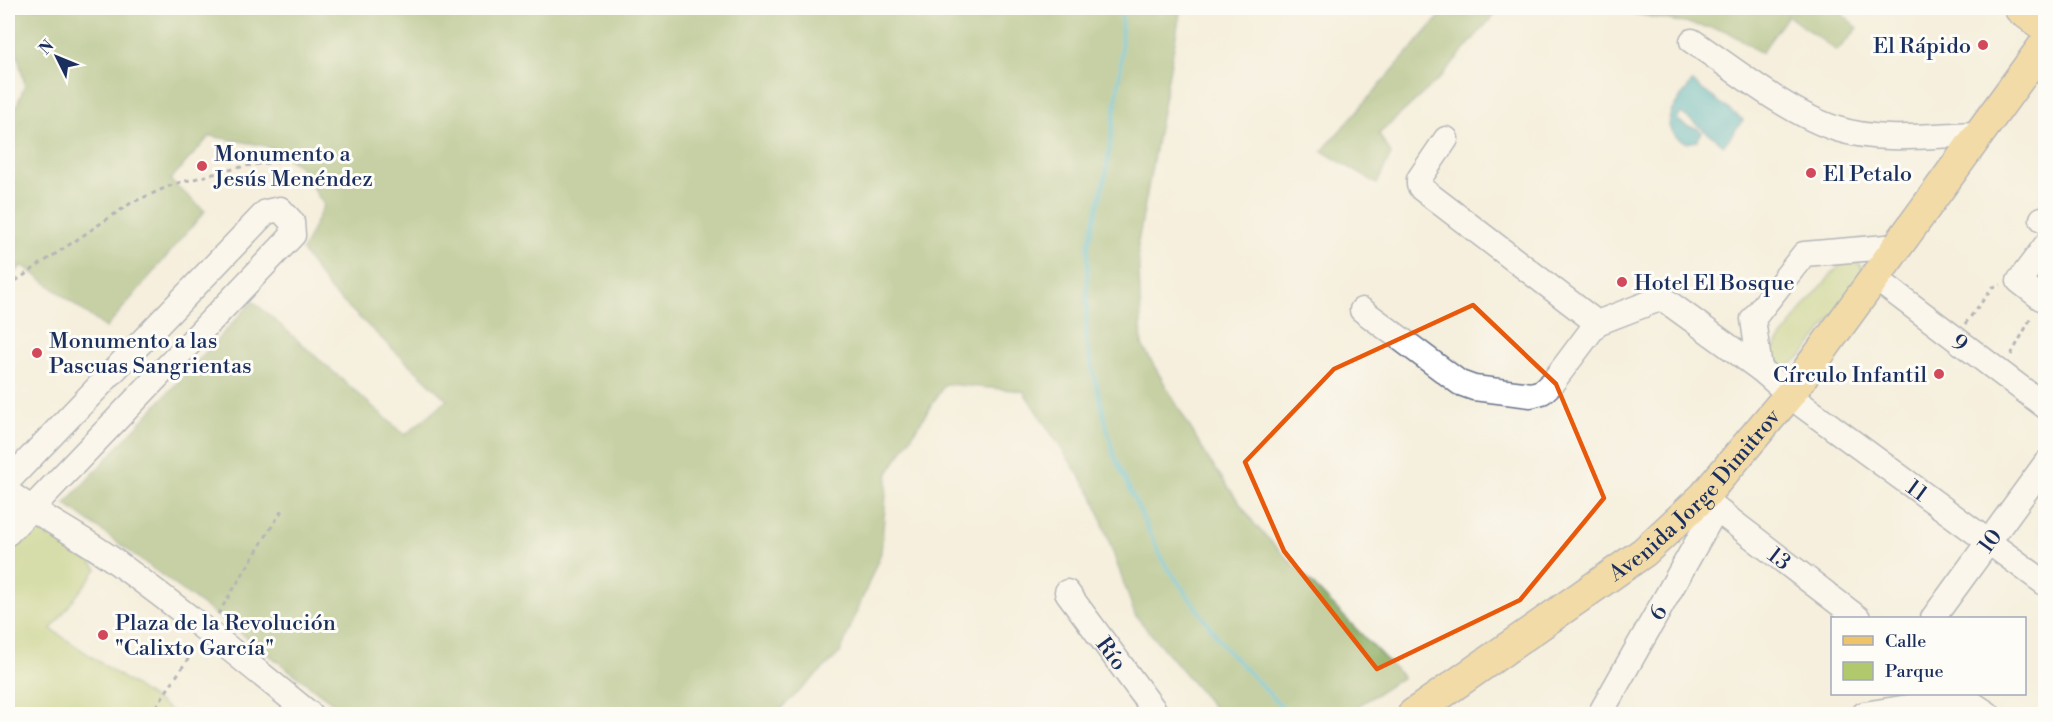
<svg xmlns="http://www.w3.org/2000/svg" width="2053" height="722" font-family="'Libre Bodoni',serif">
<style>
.green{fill:#b2c86d;stroke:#667c66;stroke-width:1.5}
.forest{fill:#8dac60;stroke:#546e5f;stroke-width:1.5}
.water{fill:#40afbc;stroke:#2e6f8d;stroke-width:1.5}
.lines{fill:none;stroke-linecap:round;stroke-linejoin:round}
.stream{stroke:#40afbc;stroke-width:4.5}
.minor-casing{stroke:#67728a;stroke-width:27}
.major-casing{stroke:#67728a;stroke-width:33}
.highway-casing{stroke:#67728a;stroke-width:36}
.path{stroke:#67728a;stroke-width:3;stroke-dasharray:4.5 4.5;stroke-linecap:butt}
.minor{stroke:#fff;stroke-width:24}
.major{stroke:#efc469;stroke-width:30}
.highway{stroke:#efc469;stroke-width:33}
.marked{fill:none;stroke:#e8590c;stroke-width:4.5;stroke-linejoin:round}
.poi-dot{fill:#d1495b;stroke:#fdfcf7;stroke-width:2}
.labels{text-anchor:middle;stroke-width:6;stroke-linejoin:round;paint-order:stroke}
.poi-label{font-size:22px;fill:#1b2f5e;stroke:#fdfcf7;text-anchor:start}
.street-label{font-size:22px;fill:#1b2f5e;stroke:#fdfcf7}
</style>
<rect width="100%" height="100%" fill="#fdfcf7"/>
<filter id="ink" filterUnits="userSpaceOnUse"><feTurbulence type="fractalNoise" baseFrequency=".0167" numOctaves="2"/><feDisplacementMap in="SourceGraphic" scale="12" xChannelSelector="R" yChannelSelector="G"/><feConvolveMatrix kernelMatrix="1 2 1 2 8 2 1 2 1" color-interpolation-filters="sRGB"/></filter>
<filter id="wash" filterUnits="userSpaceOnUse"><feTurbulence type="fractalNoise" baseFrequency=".008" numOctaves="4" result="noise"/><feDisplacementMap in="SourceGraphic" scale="24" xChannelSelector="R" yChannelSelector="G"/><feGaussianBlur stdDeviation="1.35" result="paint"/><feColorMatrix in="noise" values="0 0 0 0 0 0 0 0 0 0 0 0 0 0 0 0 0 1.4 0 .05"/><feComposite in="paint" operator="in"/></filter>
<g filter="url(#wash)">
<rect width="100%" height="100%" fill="#f5efdd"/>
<!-- green -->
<g class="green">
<path d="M1844 260 1858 262 1866 274 1804 354 1777 376 1766 359 1806 304Z"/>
<path d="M50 513 97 569 51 629 176 714H8V556Z"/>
</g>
<!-- forest -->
<g class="forest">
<path d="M8 8H1181L1138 243 1142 345 1209 460 1256 526 1403 677 1346 714H1219L1135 615 1093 496 1023 391 945 384 888 473 881 553 840 653 775 714H347L231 626 65 504 253 301 405 435 447 400 329 289 302 251 324 205 298 165 290 160 266 146 210 136 170 180 205 211 106 328 22 265 8 282V127L25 85 8 18Z"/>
<path d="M1447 8H1500L1440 78 1379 134 1391 154 1377 184 1322 151Z"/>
<path d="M1604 8H1835L1858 28 1837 51 1788 16 1761 53 1727 31Z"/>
</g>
<!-- water -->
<path class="water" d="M1692 82 1743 120 1724 145 1681 113 1677 119 1686 126 1696 128 1702 132 1697 141 1687 143C1651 128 1677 102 1692 82Z"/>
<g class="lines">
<!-- stream -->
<path class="stream" d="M1122 8 1121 66 1106 173 1088 246 1086 342 1114 456 1163 561 1226 649 1289 714"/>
</g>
</g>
<g filter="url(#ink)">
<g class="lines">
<defs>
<g id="minor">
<path d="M1692 41C1734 69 1789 114 1837 129 1881 143 1932 135 1978 134"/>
<path d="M1446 139 1419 179V185L1422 189 1597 323"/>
<path d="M2042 219 2046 221"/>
<path d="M2046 245 2019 281 2041 298 2046 299"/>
<path id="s1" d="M1898 246 1804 254 1753 319 1760 369 1802 405 2046 584"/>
<path id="s2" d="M1874 277 2046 407"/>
<path d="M1362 310 1460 383 1474 388 1531 395 1542 392 1552 383 1597 323 1662 298 1760 369"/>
<path d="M8 481 266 212 280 209 292 222 293 235 8 533"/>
<path d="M8 492C41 517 78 535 112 559 180 608 245 661 310 714"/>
<path id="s3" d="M1705 498 1716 509 1858 618"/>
<path id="s4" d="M1067 592 1157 714"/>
<path id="s5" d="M1933 618 2046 463"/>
<path d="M1958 694 1988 714"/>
<path id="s6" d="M1600 714 1716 509"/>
<path d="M1864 714 1965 698"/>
</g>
<g id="major">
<path id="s7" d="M1413 714 1644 552 1704 496 1790 394 2046 42"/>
</g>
<path id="highway" d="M2021 8 2046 26"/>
</defs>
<!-- minor casing -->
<use href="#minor" class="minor-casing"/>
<!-- major casing -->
<use href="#major" class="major-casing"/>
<!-- highway casing -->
<use href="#highway" class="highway-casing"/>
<!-- path -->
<g class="path">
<path d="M8 286 131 203 174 184 245 166 290 160"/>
<path d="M1965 324 1993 287 2001 285"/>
<path d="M2011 355 2032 316"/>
<path d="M218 614 282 510"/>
<path d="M151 714 196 647"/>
</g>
<!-- minor -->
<use href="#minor" class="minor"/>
<!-- major -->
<use href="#major" class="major"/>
<!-- highway -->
<use href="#highway" class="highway"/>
</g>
</g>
<!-- marked area -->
<path d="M0 0H2053V722H0ZM1473 305 1556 384 1604 498 1520 600 1377 669 1284 551 1245 462 1334 369Z" fill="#f5efdd" fill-opacity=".55" fill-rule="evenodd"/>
<path class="marked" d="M1473 305 1556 384 1604 498 1520 600 1377 669 1284 551 1245 462 1334 369Z"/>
<!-- markers -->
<g class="poi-dot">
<circle cx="1983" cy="45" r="6"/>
<circle cx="202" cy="166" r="6"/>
<circle cx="1811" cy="173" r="6"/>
<circle cx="1622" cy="282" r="6"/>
<circle cx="37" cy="353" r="6"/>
<circle cx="1939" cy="374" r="6"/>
<circle cx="103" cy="635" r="6"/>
</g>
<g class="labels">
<!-- poi labels -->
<g class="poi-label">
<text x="1971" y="53" text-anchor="end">El Rápido</text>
<text x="214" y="161">Monumento a<tspan x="214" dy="25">Jesús Menéndez</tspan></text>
<text x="1823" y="181">El Petalo</text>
<text x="1634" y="290">Hotel El Bosque</text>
<text x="49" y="348">Monumento a las<tspan x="49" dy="25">Pascuas Sangrientas</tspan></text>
<text x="1927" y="382" text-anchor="end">Círculo Infantil</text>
<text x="115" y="630">Plaza de la Revolución<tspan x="115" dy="25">"Calixto García"</tspan></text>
</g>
<!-- street labels -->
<g class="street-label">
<text dy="8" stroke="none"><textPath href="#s2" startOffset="108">9</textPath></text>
<text dy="8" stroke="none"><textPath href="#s1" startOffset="426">11</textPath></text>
<text dy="8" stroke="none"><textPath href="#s7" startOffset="358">Avenida Jorge Dimitrov</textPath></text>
<text dy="8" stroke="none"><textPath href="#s5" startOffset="96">10</textPath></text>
<text dy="8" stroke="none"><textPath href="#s3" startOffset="96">13</textPath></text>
<text dy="8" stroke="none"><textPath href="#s6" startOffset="117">6</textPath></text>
<text dy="8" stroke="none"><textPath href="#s4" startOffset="76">Río</textPath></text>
</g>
</g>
<!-- margin -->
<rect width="2053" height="722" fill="none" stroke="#fdfcf7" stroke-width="30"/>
<!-- legend -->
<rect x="1831" y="617" width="195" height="78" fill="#fdfcf7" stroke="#a3aaba" stroke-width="1.5"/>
<rect x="1843" y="636" width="30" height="9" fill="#efc469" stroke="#a3aaba" stroke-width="1.5"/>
<text x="1885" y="647" font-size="18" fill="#1b2f5e">Calle</text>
<rect x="1843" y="662" width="30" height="18" fill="#b2c86d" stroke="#a3aaba" stroke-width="1.5"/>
<text x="1885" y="677" font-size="18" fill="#1b2f5e">Parque</text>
<!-- north arrow -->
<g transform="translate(57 57) rotate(313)" stroke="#fdfcf7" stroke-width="4.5" paint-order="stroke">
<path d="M0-4.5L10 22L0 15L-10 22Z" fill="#1b2f5e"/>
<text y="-9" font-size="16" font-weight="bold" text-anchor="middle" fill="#1b2f5e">N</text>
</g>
</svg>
